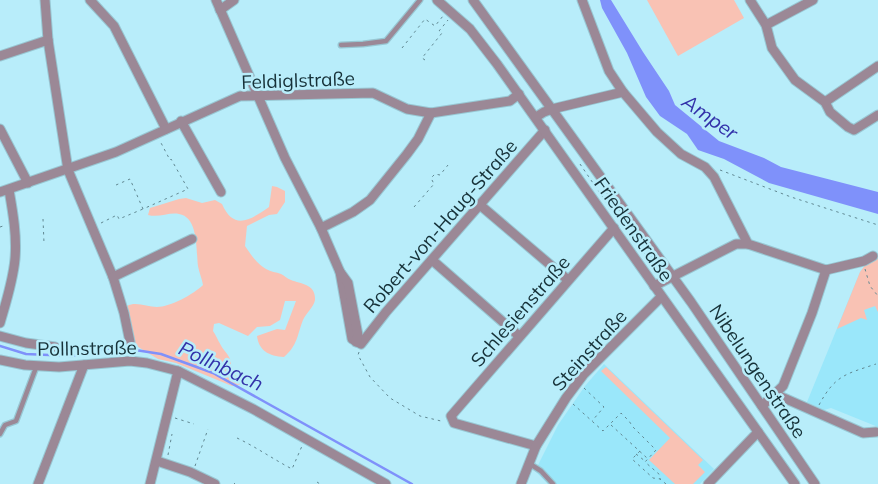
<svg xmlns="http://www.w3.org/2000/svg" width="878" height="484" font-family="Mulish,sans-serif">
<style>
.built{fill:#9ae7fa}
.green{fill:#f9c2b4}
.water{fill:#7f91fa}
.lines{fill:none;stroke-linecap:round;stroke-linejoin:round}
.stream{stroke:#7f91fa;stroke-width:2.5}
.service-casing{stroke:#98c7d3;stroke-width:7}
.minor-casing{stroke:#98c7d3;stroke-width:11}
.path{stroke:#618892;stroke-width:1;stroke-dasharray:2.5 4;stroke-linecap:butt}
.service{stroke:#9b8896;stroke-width:4.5}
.minor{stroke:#9b8896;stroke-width:9}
.labels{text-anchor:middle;stroke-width:5;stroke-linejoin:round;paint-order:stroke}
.street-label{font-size:19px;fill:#163138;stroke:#b8edfa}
.water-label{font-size:20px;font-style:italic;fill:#3231a9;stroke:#b8edfa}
</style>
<rect width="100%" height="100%" fill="#b8edfa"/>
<!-- built -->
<g class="built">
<path d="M878 262V427L831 408 824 410 807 402 860 272Z"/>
<path d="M604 364 714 469 700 484H548L535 471 558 425 585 386Z"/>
</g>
<!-- green -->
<g class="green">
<path d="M647 0H734L744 18 678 56Z"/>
<path d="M272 186 277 187 285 191V202L277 214 269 215 247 226 245 246C251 255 257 264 266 269 271 272 276 272 281 274 284 275 287 279 291 280 301 284 316 284 315 300 314 307 306 313 303 320 297 335 298 345 284 357 269 356 259 351 257 336L277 329 285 330 296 301H285L280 320 270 326 257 327 248 336 219 323 214 324 213 331C217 337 220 345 224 350 230 358 232 359 230 370L241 380 242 384 232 386 176 363 158 359 130 342 127 306C136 301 147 307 157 307 170 307 194 294 203 285 202 279 199 272 198 266 196 252 199 217 179 214 169 212 159 218 148 215L150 208 179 199 186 198 202 203 215 200 222 204C234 231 250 220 269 207Z"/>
<path d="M878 256V312L875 306 864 310 867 320 861 318 837 329 860 272 868 261Z"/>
<path d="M606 367 703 460 698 465 705 472 693 484H675L649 460 670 438 601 371Z"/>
</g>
<!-- water -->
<path class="water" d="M600 0H611L643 52 669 91 675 105 719 141 764 158 781 167 878 192V214L769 183 724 159 698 150 687 134 660 116 646 97 627 53 602 8Z"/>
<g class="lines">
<!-- stream -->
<path class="stream" d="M0 346 26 354 72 356 116 347 161 354 213 373 412 484"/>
<defs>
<g id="service">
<path d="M341 45 363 44 386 41 420 0"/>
<path d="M0 434 5 425 16 421 37 365"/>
<path d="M530 464 541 471 553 484"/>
</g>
<g id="minor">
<path d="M45 0 48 40 68 170 113 277 124 313 130 342"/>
<path d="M90 0 114 26 166 129"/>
<path d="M216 0 285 158 321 228 340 272 352 339 361 344 386 312 545 130"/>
<path d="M437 0 470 29 497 64 795 484"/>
<path d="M473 0 691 302 815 484"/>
<path d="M582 0 609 71 623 92 657 132 681 154 705 167 714 177 748 244 826 270 864 261 873 256"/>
<path d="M750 0 766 25 772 48 795 80 825 102 830 112 848 127 854 130 878 115"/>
<path d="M220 10 234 0"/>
<path d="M766 25 813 0"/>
<path d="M0 56 48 40"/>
<path d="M825 102 878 66"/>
<path d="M536 117 544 112 552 109 623 92"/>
<path d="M181 121 221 192"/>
<path d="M0 129 28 183"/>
<path d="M0 192 116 152 240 96 373 93 407 109 431 113 510 101 519 94"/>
<path d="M480 205 568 280"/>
<path d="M321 228 353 212 370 200 407 154 418 139 431 113"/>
<path d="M432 260 519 336"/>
<path d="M340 272 348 283 358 335 356 342"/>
<path d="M113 277 192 239"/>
<path d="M654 286 736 244H748"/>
<path d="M0 323C6 302 13 281 15 259 17 236 13 213 9 190"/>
<path d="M0 336 26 343 55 347"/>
<path d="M0 360 25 365 59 367 130 361 147 363 178 371 253 409 386 484"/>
<path d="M775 394 863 433 876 432"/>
<path d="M762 406 783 386 812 313 826 270"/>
<path d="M536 446 454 423 451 416 614 228"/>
<path d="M157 461 190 472 215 484"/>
<path d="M38 484 84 365"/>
<path d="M150 484 178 371"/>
<path d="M521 484 536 446 566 398 584 374 661 297"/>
<path d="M708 484 758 432"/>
</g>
</defs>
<!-- service casing -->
<use href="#service" class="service-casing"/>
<!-- minor casing -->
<use href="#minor" class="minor-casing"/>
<!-- path -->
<g class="path">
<path d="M402 48 425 19 435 26 443 16"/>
<path d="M425 60 422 58 442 33 439 31 448 20"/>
<path d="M580 164 619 221 645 254"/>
<path d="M720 170 791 197 878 225"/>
<path d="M116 185 130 179 143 209 188 189 171 159 170 160 160 141"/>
<path d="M414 207 434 184 431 178 435 174 440 175 448 165"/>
<path d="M43 219 44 243"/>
<path d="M101 223 117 215 119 219 143 209"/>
<path d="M0 227 6 225"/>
<path d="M865 269 870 286 878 296"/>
<path d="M359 352 358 355 370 377 390 398 420 416 441 421 443 420"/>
<path d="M584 388 604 407 592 421"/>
<path d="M573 404 603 431 621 413 629 421 633 427 656 450 645 462 660 475V479"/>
<path d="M819 405C835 375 846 374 876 364"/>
<path d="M175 418 194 424"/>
<path d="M611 425 647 458"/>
<path d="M237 438C256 447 273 459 292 469L302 446"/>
<path d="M640 451 632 459 653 478 660 479 666 484"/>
<path d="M636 454 645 461"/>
<path d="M168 455 172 434"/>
<path d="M195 466 208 429"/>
<path d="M317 482 320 484"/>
<path d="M234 484 235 483"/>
</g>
<!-- service -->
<use href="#service" class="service"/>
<!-- minor -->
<use href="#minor" class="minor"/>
</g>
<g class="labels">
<!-- street labels -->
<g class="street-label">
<text transform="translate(298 80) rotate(-2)" y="7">Feldiglstraße</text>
<text transform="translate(440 226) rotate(-49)" y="7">Robert-von-Haug-Straße</text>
<text transform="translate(634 229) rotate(55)" y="7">Friedenstraße</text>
<text transform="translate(520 311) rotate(-49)" y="7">Schlesienstraße</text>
<text transform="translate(87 348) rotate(-1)" y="7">Pollnstraße</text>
<text transform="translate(589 350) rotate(-48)" y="7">Steinstraße</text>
<text transform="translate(758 371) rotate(56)" y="7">Nibelungenstraße</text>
</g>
<!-- water labels -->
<g class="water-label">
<text transform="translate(710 117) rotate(35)" y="7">Amper</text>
<text transform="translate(221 366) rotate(25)" y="7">Pollnbach</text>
</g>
</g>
</svg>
